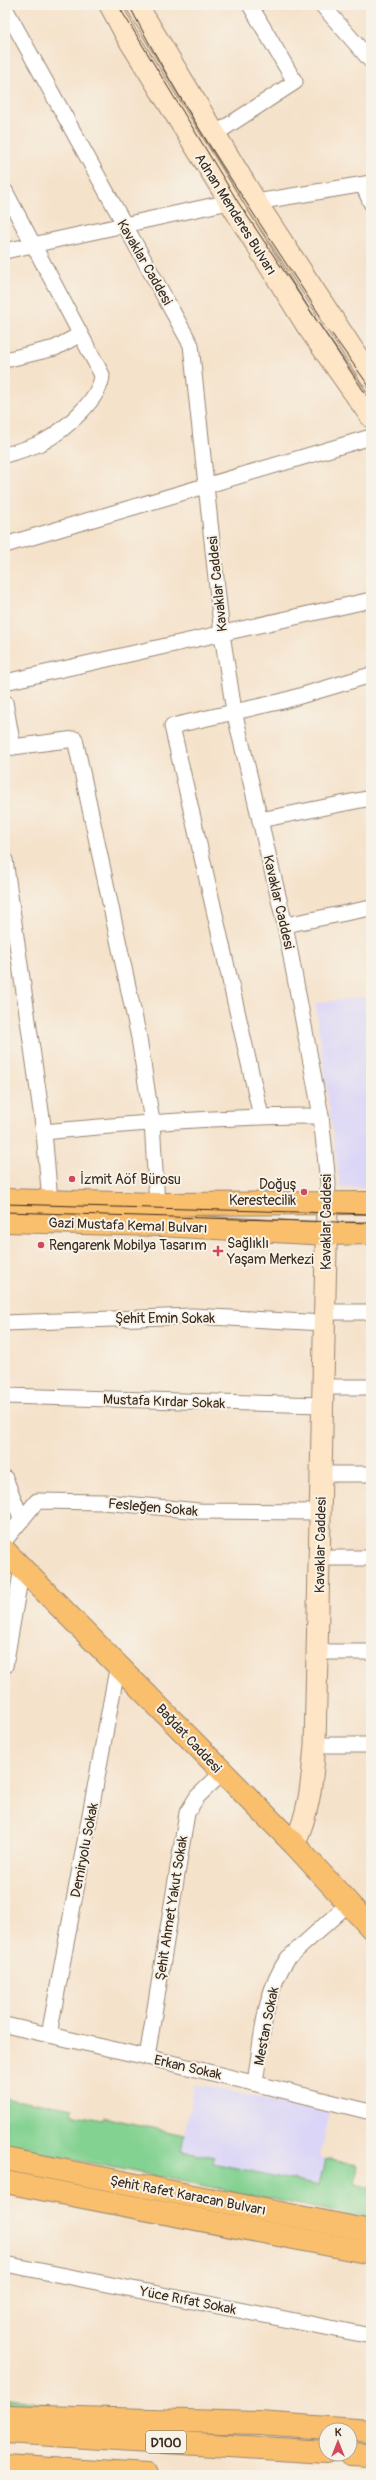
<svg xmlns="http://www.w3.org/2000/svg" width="376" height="2480" font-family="Pangolin,sans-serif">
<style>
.built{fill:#dbd6f7}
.green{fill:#84d292;stroke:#607e58}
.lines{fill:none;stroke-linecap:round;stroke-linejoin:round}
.street-casing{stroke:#988674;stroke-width:17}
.secondary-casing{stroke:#988674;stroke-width:23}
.primary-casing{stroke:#988674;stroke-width:24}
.highway-casing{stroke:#988674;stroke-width:24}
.street{stroke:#fff;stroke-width:15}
.secondary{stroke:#fde5c5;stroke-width:21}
.primary{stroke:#f9bf6d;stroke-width:22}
.highway{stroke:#f9bf6d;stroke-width:22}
.tram{stroke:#3b2a1e;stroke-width:1}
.poi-dot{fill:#d1495b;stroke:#f7f3e8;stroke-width:1.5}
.labels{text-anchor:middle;stroke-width:4;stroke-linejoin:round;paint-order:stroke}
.shield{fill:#f7f3e8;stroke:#73665b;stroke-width:1}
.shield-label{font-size:13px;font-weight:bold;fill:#3b2a1e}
.street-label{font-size:14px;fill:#3b2a1e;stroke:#f7f3e8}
.poi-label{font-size:14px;fill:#3b2a1e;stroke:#f7f3e8;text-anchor:start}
</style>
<rect width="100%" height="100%" fill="#f7f3e8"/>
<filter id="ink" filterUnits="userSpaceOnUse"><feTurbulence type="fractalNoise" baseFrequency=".025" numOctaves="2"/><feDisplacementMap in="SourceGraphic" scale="8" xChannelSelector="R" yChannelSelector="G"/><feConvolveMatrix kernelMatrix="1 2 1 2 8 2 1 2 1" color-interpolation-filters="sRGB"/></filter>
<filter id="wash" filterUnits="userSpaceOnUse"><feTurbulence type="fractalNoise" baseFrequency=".012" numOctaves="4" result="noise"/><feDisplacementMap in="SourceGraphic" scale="16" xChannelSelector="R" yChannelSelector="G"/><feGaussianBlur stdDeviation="0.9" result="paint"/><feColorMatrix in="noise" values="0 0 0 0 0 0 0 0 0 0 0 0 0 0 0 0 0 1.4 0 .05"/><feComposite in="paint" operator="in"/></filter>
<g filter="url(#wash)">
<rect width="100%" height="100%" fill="#f5e2cb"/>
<!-- built -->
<g class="built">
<path d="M371 996V1187H340L315 1003Z"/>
<path d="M195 2084 330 2113 320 2157 325 2159 319 2186 213 2163 214 2157 181 2150Z"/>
</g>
<!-- green -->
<g class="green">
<path d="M5 2098 36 2104 37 2102 72 2109 71 2114 103 2120 104 2117 184 2135 181 2150 214 2157 213 2163 319 2186 325 2159 358 2165 355 2184 371 2188V2219L5 2146Z"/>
<path d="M5 2397 48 2405H5Z"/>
</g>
</g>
<g filter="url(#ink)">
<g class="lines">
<defs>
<g id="street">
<path d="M322 5 371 61"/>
<path d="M5 8 191 345 222 634 234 711 285 925 321 1116 328 1183 327 1205"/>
<path d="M215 134 295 82 250 5"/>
<path d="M363 185 371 203"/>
<path d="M5 191 102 375C101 399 63 431 43 442 31 448 18 451 5 455"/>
<path d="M256 202 371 183"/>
<path d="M5 251 229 202"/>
<path d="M5 360 55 348 79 335"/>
<path d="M5 545 371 437"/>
<path d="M5 682 371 600"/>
<path d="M5 702 13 747"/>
<path d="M5 748 75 739 139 1038 152 1122 157 1204"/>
<path d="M260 820 371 798"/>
<path d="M5 860 44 1132 50 1201"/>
<path d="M285 925 371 908"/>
<path d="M261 1116 172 726 283 701 371 675"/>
<path d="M44 1132C137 1123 228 1116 321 1116"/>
<path d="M325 1312H371"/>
<path d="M5 1323 192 1316 325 1323"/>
<path d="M323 1387H371"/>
<path d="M5 1396 323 1405"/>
<path d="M321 1474H371"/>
<path d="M5 1478 22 1520"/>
<path d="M5 1540 37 1501 104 1502 199 1511 320 1512"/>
<path d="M320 1558H371"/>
<path d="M317 1652H371"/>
<path d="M5 1666 22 1568"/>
<path d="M315 1745H371"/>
<path d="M5 2025 147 2057 371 2112"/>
<path d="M49 2035 118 1664"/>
<path d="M147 2057 187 1813 197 1797 222 1773"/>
<path d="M255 2082C262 2041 263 1993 288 1958L348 1904"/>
<path d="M5 2264 371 2336"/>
</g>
<g id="secondary">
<path d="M110 5 126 35 307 326 371 417"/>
<path d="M137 5 256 202 371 377"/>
<path d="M294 1844C310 1812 312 1780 315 1745L327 1205"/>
</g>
<g id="primary">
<path d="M5 1200 157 1204 371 1203"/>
<path d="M5 1221 160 1225 328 1234 371 1233"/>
<path d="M5 1551 294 1844 371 1928"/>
<path d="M5 2159 371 2231"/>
<path d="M5 2182 371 2253"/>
</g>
<g id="highway">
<path d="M5 2416 259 2423 371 2431"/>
<path d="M5 2432 326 2452"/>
<path d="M350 2454 371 2455"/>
<path d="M5 2466 146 2475"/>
</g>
</defs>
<!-- street casing -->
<use href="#street" class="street-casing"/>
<!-- secondary casing -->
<use href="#secondary" class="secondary-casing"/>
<!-- primary casing -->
<use href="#primary" class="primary-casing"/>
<!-- highway casing -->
<use href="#highway" class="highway-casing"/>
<!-- street -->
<use href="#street" class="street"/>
<!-- secondary -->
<use href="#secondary" class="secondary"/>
<!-- primary -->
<use href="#primary" class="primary"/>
<!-- highway -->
<use href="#highway" class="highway"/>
<!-- tram -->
<g class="tram">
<path d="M118 5 238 202 371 402"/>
<path d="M129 5C184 113 255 215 321 317"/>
<path d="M332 334 371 389"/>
<path d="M5 1204 371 1214"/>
<path d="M5 1212 371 1223"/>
</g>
</g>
</g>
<!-- markers -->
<g class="poi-dot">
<circle cx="72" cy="1179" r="4"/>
<circle cx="304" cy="1192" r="4"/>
<circle cx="41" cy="1245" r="4"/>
<path d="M216 1245h4v4h4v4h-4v4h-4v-4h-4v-4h4z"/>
</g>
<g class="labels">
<!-- shield labels -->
<rect class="shield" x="146" y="2431" width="40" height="22" rx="3"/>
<g class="shield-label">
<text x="166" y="2447">D100</text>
</g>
<!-- street labels -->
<g class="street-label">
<text transform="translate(236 214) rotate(58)" y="5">Adnan Menderes Bulvarı</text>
<text transform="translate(145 262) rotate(60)" y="5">Kavaklar Caddesi</text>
<text transform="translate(217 584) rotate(-96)" y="5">Kavaklar Caddesi</text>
<text transform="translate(279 902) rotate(77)" y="5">Kavaklar Caddesi</text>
<text transform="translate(326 1222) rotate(-90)" y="5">Kavaklar Caddesi</text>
<text transform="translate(128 1225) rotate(2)" y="5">Gazi Mustafa Kemal Bulvarı</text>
<text x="165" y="1323">Şehit Emin Sokak</text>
<text transform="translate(164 1401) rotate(2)" y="5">Mustafa Kırdar Sokak</text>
<text transform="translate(153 1507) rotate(5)" y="5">Fesleğen Sokak</text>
<text transform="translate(320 1545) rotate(-89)" y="5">Kavaklar Caddesi</text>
<text transform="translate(189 1738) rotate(47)" y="5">Bağdat Caddesi</text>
<text transform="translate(84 1850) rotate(-79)" y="5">Demiryolu Sokak</text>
<text transform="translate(171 1908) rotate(-81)" y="5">Şehit Ahmet Yakut Sokak</text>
<text transform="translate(266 2026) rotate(-79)" y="5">Mestan Sokak</text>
<text transform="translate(188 2067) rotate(13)" y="5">Erkan Sokak</text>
<text transform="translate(188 2195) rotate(11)" y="5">Şehit Rafet Karacan Bulvarı</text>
<text transform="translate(188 2300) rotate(11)" y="5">Yüce Rıfat Sokak</text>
</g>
<!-- poi labels -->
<g class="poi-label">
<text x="80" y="1184">İzmit Aöf Bürosu</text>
<text x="296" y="1189" text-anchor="end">Doğuş<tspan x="296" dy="16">Kerestecilik</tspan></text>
<text x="227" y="1248">Sağlıklı<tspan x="227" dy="16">Yaşam Merkezi</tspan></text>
<text x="49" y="1250">Rengarenk Mobilya Tasarım</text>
</g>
</g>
<!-- margin -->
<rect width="376" height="2480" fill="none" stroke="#f7f3e8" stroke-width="20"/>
<!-- north arrow -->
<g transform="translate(338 2442)"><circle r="19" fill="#f7f3e8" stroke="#aca397"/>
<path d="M0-3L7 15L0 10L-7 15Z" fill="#d1495b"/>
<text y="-6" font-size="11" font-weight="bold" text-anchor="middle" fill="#3b2a1e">K</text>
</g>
</svg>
